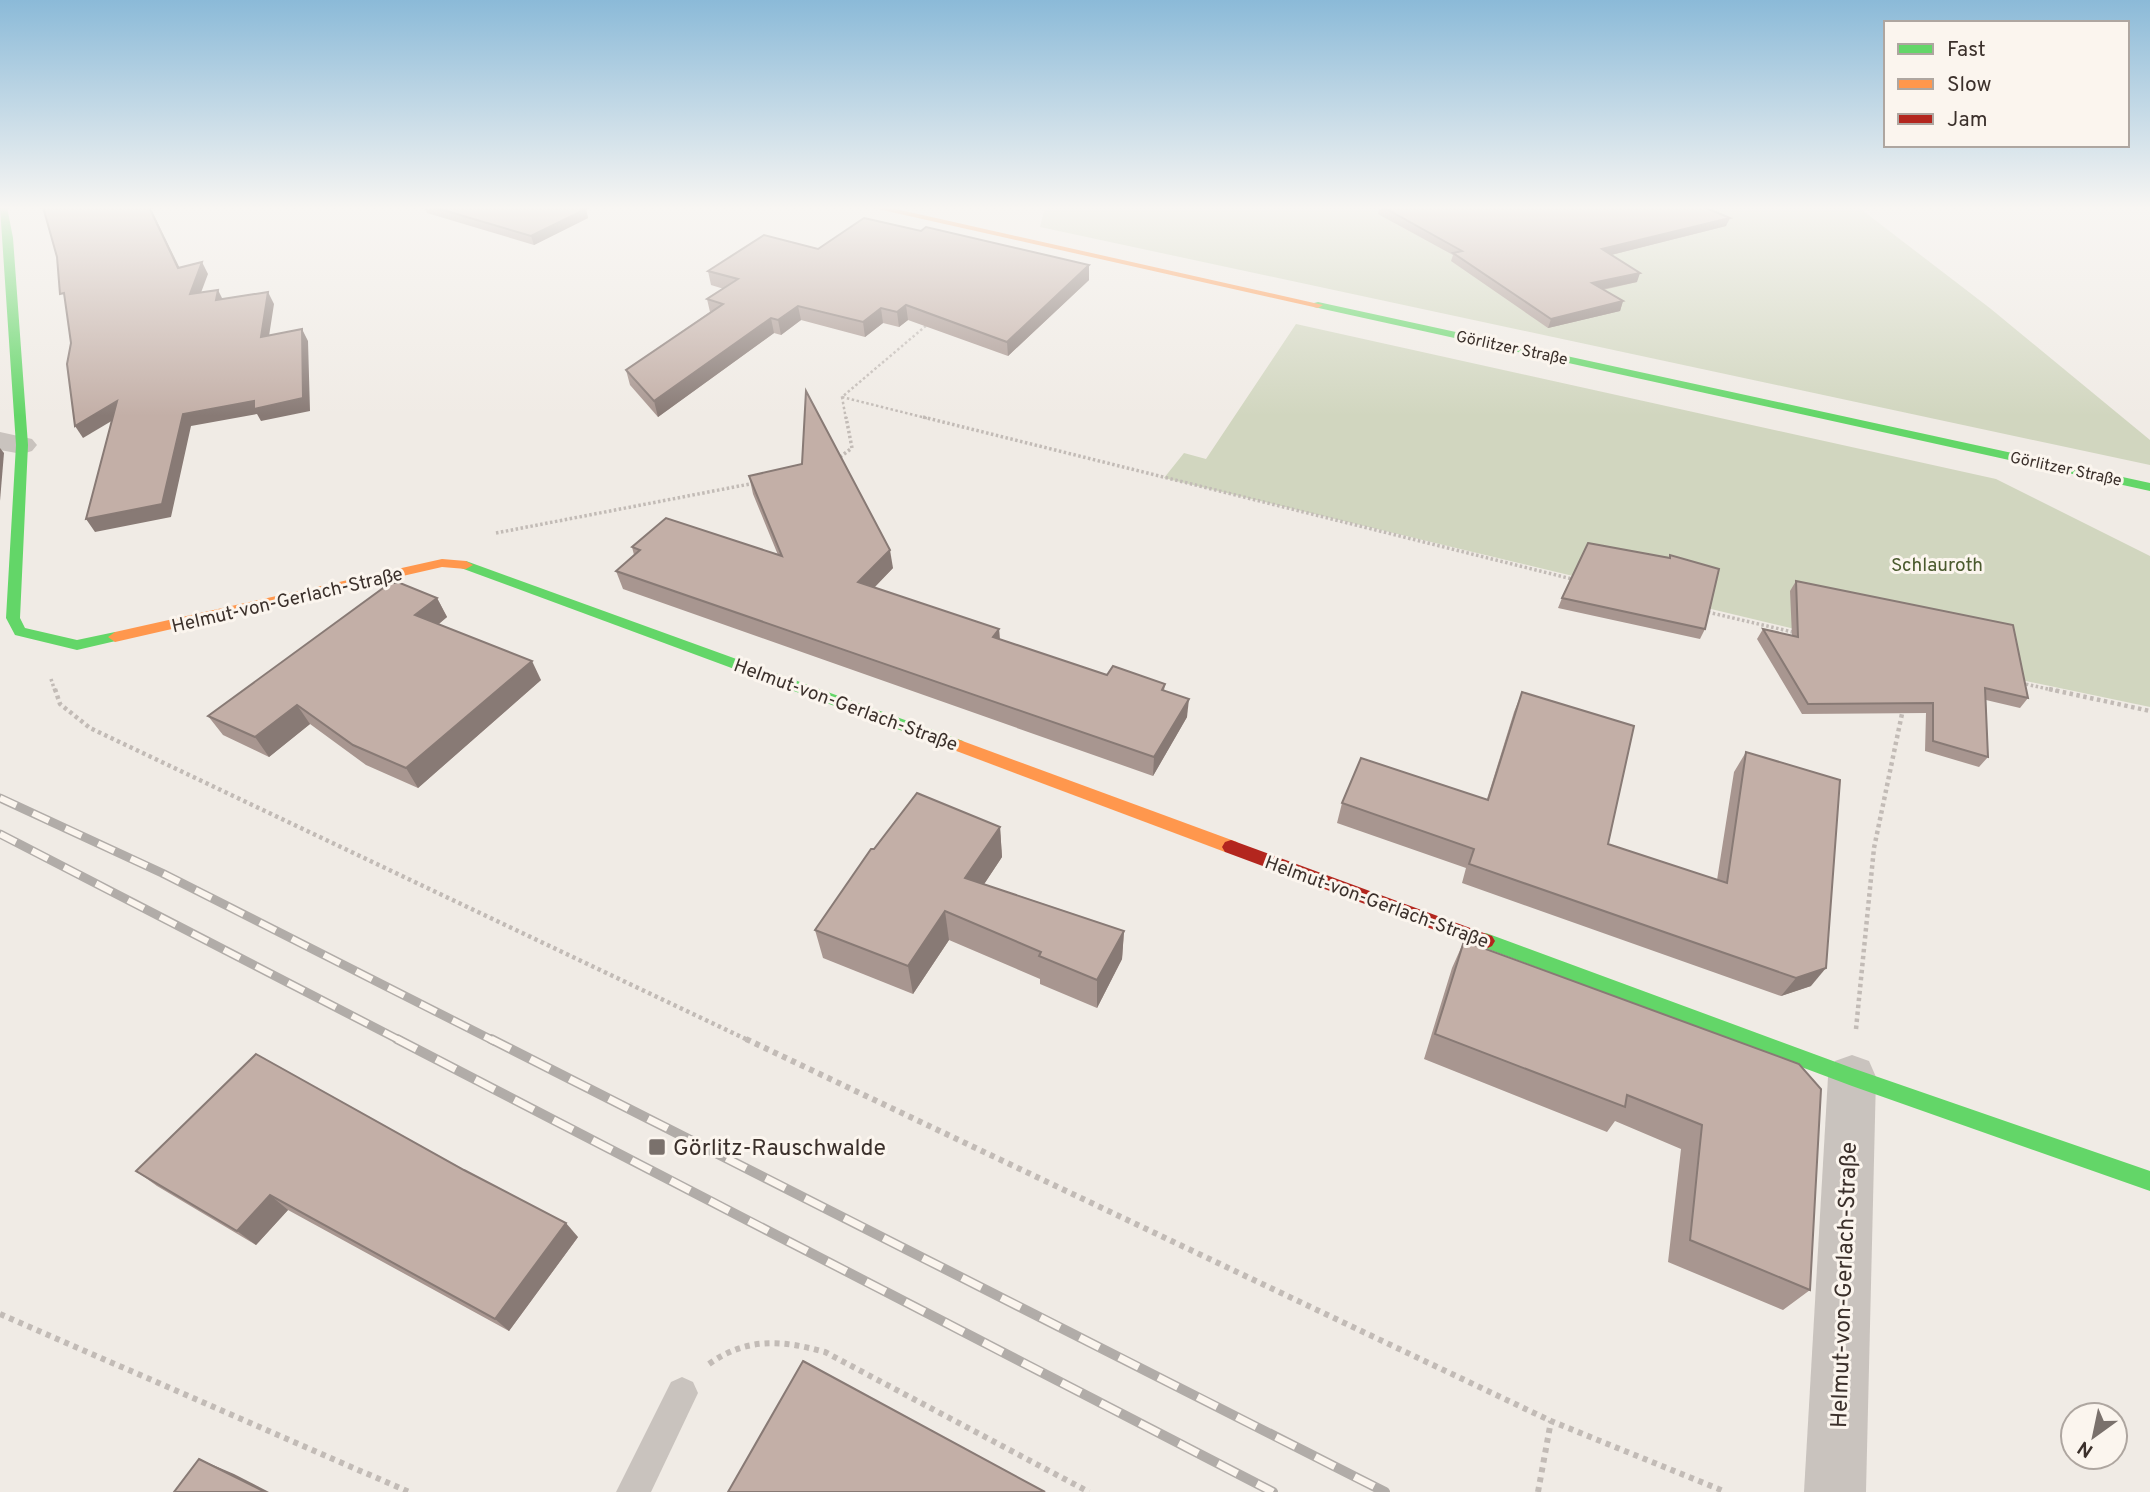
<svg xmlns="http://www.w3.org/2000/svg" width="2150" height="1492" font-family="Overpass,sans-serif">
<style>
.green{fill:#d1d6bf}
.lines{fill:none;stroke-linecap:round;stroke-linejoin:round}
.path-far3{stroke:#c2bbb6;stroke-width:2.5;stroke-dasharray:2.5 2.5;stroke-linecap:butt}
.path-far2{stroke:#c2bbb6;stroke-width:3.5;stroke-dasharray:2.5 2.5;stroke-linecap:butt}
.path-far1{stroke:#c2bbb6;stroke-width:4.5;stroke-dasharray:3.5 3.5;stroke-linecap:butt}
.path{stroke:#c2bbb6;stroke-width:6;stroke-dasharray:5 5;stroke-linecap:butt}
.lane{fill:#c9c3be;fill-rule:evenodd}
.street{fill:#c9c3be;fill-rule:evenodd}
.fast{fill:#63d668;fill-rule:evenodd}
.slow{fill:#ff974d;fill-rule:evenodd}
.jam{fill:#b3261e;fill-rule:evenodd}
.rail-far1-casing{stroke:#b1aca8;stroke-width:9}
.rail-casing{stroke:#b1aca8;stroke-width:10}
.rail-far1{stroke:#fbf5ee;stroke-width:6;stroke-dasharray:18;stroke-linecap:butt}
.rail{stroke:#fbf5ee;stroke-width:7;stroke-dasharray:22;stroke-linecap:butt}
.wall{fill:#a89690}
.shaded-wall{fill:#887a75}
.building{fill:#c3afa7;stroke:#887a75;stroke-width:2}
.poi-dot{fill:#7a716c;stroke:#fbf5ee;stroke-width:2.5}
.labels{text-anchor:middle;stroke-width:6;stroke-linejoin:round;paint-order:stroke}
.far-street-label{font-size:16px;fill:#3b302b;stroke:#fbf5ee}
.park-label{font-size:19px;fill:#4a5a2e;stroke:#fbf5ee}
.street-label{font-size:19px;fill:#3b302b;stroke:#fbf5ee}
.near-poi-label{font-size:23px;fill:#3b302b;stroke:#fbf5ee;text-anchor:start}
.near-street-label{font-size:23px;fill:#3b302b;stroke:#fbf5ee}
</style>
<rect width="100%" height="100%" fill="#f0ebe5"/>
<!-- green -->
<g class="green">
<path d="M1045 207H1858L1991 309 2150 440V465L1040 227Z"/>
<path d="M1296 324 1996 479 2150 556V707L1916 658 1164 478 1184 453 1206 459Z"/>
</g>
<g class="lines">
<!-- path-far3 -->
<g class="path-far3">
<path d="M842 397 930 419"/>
<path d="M846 419 842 397 928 324"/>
</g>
<!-- path-far2 -->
<g class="path-far2">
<path d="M923 417 1576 580"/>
<path d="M836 460 852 448 846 417"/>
<path d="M496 533 755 483"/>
<path d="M1703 611 1797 633"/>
<path d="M51 679 55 691"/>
<path d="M2021 683 2057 691"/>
</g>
<!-- path-far1 -->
<g class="path-far1">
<path d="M55 689 60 704 90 728 750 1041"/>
<path d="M2049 689 2150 711"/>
<path d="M1856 1029 1874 848 1903 709"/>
</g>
<!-- path -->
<g class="path">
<path d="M746 1039 1551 1421 1726 1492"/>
<path d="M0 1314 409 1492"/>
<path d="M709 1364C747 1337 782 1340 825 1352L1089 1492"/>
<path d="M1538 1492 1551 1421"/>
</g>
<!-- lane -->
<path class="lane" d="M682 1377 693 1382 698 1393 651 1492H616L671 1382Z"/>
<!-- street -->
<g class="street">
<path d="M0 432 32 439 37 445 32 451 22 454 0 450Z"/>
<path d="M1852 1055 1869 1061 1876 1077 1866 1492H1804L1828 1077 1835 1061Z"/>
</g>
<!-- fast -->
<g class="fast">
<path d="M0 207H7L13 238 28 445 20 618 25 628 77 640 115 632 120 634 122 637 120 640 77 650 15 635 6 618 16 445Z"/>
<path d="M1318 302 2150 483V491L1314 307V303Z"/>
<path d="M466 561 963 741 965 745 957 751 951 749 461 568 459 565 461 562Z"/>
<path d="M1486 933 1852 1068 2150 1171V1191L1852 1086 1480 946 1477 941 1480 936Z"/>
</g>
<!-- slow -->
<g class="slow">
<path d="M869 207H887L1323 305 1318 308Z"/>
<path d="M442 559 466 561 473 565 466 569 442 567 115 642 108 637 115 632Z"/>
<path d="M957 739 1237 842 1240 847 1237 852H1225L951 749 949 745 951 741Z"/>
</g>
<!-- jam -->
<path class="jam" d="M1231 840 1492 936 1495 941 1492 946 1486 949 1225 852 1222 847 1225 842Z"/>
<defs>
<g id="rail-far1">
<path d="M0 798 162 873 494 1041"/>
<path d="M0 834 401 1041"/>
</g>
<g id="rail">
<path d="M397 1039 1273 1492"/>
<path d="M491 1039 1385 1492"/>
</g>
</defs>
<!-- rail-far1 casing -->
<use href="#rail-far1" class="rail-far1-casing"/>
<!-- rail casing -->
<use href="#rail" class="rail-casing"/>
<!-- rail-far1 -->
<use href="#rail-far1" class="rail-far1"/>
<!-- rail -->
<use href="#rail" class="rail"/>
</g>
<!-- wall -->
<g class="wall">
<path d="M424 207H579L586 209 588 218 534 245 427 213Z"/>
<path d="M1379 207H1704L1726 226 1611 255 1637 282 1603 290 1623 301 1620 311 1548 328 1451 261 1453 255 1378 214Z"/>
<path d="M818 249 1089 280 1008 356 908 320 899 327 883 323 865 337 801 320 781 335 774 333 658 417 630 385 626 370 710 312 707 299 724 289 711 285 708 271Z"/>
<path d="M749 476 893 568 874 588 999 629 1000 639 1107 675 1165 684 1164 691 1187 717 1153 776 623 589 616 571 634 555 632 547 778 555 753 494Z"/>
<path d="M1796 581 2028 698 2020 708 1986 700 1988 757 1979 767 1925 751 1926 713 1802 714 1757 639 1763 629 1792 636 1790 591Z"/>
<path d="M437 598 447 617 439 624 541 680 418 788 366 765 310 724 269 757 223 735 208 716Z"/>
<path d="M1562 598 1705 629 1700 639 1558 608Z"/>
<path d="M1522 692 1608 844 1717 880 1734 772 1746 752 1811 986 1781 996 1462 883 1466 868 1337 823 1342 803 1487 799 1514 712Z"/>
<path d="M1000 827 1002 857 984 884 1124 931 1122 959 1097 1008 1040 984V979L949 940 913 994 823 958 815 930 874 849Z"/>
<path d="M1464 941 1799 1064 1810 1290 1783 1310 1668 1262 1681 1149 1615 1121 1607 1132 1424 1059 1452 968Z"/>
<path d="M136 1171 578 1237 509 1331 288 1210 256 1245 157 1186Z"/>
</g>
<!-- shaded-wall -->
<g class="shaded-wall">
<path d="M149 207H150L185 279 178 268Z"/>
<path d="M586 209 588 218 534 245 531 236Z"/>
<path d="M1730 218 1726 226 1599 258 1602 249Z"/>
<path d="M202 262 208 274 196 306 190 294Z"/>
<path d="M1089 265V280L1008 356 1007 342Z"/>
<path d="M1640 273 1637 282 1589 292 1592 283Z"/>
<path d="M218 290 224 302 216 300Z"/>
<path d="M268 292 274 304 267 349 261 337Z"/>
<path d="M1623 301 1620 311 1548 328 1551 319Z"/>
<path d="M906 305 908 320 899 327 897 312Z"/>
<path d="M798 306 801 320 781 335 778 320Z"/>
<path d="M881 308 883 323 865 337 863 322Z"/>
<path d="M771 318 774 333 658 417 654 401Z"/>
<path d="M302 329 308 341 310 411 261 421 257 414 191 426 171 517 95 532 86 519 183 414Z"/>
<path d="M117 401 125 413 83 438 75 426Z"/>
<path d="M0 448 4 453 0 501Z"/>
<path d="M890 550 893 568 861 601 858 582Z"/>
<path d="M437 598 447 617 425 635 415 615Z"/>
<path d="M999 629 1000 647 993 637Z"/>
<path d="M532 661 541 680 418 788 406 768Z"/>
<path d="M1189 699 1187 717 1153 776 1154 757Z"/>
<path d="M297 705 310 724 269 757 255 737Z"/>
<path d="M1000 827 1002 857 969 907 965 878Z"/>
<path d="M945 911 949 940 913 994 908 966Z"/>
<path d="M1124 931 1122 959 1097 1008V980Z"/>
<path d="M1826 968 1811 986 1781 996 1796 978Z"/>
<path d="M270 1195 288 1210 256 1245 237 1231Z"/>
<path d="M566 1223 578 1237 509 1331 495 1319Z"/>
<path d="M199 1459 234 1474 269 1492H265Z"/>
</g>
<!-- building -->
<g class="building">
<path d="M43 207H149L178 268 202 262 190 294 218 290 216 300 268 292 261 337 302 329 303 398 254 409V401L183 414 162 504 86 519 117 401 75 426 67 364 71 343 64 293 60 294 57 257Z"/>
<path d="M433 207H579L586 209 531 236Z"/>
<path d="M1383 207H1704L1730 218 1602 249 1640 273 1592 283 1623 301 1551 319 1453 253 1462 251Z"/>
<path d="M864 218 921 231 926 227 1089 265 1007 342 906 305 897 312 881 308 863 322 798 306 778 320 771 318 654 401 626 370 723 304 707 299 738 279 708 271 764 235 818 249Z"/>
<path d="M806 391 890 550 858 582 999 629 993 637 1107 675 1113 666 1165 684 1162 690 1189 699 1154 757 616 571 640 550 632 547 666 518 782 556 749 476 802 464Z"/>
<path d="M1588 543 1670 558V555L1719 569 1705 629 1562 598Z"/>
<path d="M1796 581 2013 625 2028 698 1985 688 1988 757 1933 741V703L1808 704 1763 629 1798 637Z"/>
<path d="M390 583H400L437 598 415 615 532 661 406 768 353 745 297 705 255 737 208 716Z"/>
<path d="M1522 692 1634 726 1608 844 1727 883 1746 752 1840 780 1826 968 1796 978 1469 864 1474 849 1342 803 1361 758 1488 800Z"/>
<path d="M917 793 1000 827 965 878 1124 931 1097 980 1039 956 1041 952 945 911 908 966 815 930 871 849H874Z"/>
<path d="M1464 941 1799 1064 1821 1089 1810 1290 1690 1240 1702 1125 1627 1095 1625 1107 1435 1034Z"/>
<path d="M256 1054 464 1170 566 1223 495 1319 270 1195 237 1231 136 1171Z"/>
<path d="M803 1361 1045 1492H728Z"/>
<path d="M199 1459 265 1492H174Z"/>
</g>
<!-- sky -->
<linearGradient id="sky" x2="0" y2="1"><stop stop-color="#8bbad8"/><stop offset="0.5" stop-color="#f8f6f3"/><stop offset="1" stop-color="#f8f6f3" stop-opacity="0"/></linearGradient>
<rect width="2150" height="416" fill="url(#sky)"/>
<!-- markers -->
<rect class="poi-dot" x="648" y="1138" width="18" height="18" rx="3.5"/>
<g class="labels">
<!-- far-street labels -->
<g class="far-street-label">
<text transform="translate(1512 347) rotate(12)" y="6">Görlitzer Straße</text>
<text transform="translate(2066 468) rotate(12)" y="6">Görlitzer Straße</text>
</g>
<!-- park labels -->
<g class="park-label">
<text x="1937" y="571">Schlauroth</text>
</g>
<!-- street labels -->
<g class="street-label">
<text transform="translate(287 599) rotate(-13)" y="7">Helmut-von-Gerlach-Straße</text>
<text transform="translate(846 704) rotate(20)" y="7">Helmut-von-Gerlach-Straße</text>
<text transform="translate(1377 901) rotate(20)" y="7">Helmut-von-Gerlach-Straße</text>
</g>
<!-- near-poi labels -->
<g class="near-poi-label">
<text x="673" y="1155">Görlitz-Rauschwalde</text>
</g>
<!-- near-street labels -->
<g class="near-street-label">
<text transform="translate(1843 1285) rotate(-88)" y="8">Helmut-von-Gerlach-Straße</text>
</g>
</g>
<!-- legend -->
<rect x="1884" y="21" width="245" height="126" fill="#fbf5ee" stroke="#aea6a0" stroke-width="2"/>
<rect x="1898" y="44" width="35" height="10" fill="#63d668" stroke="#aea6a0" stroke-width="2"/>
<text x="1947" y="56" font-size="21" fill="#3b302b">Fast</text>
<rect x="1898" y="79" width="35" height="10" fill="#ff974d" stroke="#aea6a0" stroke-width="2"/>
<text x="1947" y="91" font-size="21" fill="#3b302b">Slow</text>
<rect x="1898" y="114" width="35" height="10" fill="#b3261e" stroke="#aea6a0" stroke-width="2"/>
<text x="1947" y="126" font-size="21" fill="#3b302b">Jam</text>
<!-- north arrow -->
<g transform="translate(2094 1436) rotate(213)"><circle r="33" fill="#fbf5ee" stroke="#aea6a0" stroke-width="2"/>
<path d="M0-5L12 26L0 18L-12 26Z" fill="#7a716c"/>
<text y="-10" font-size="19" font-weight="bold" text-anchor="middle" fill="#3b302b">N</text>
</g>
</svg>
